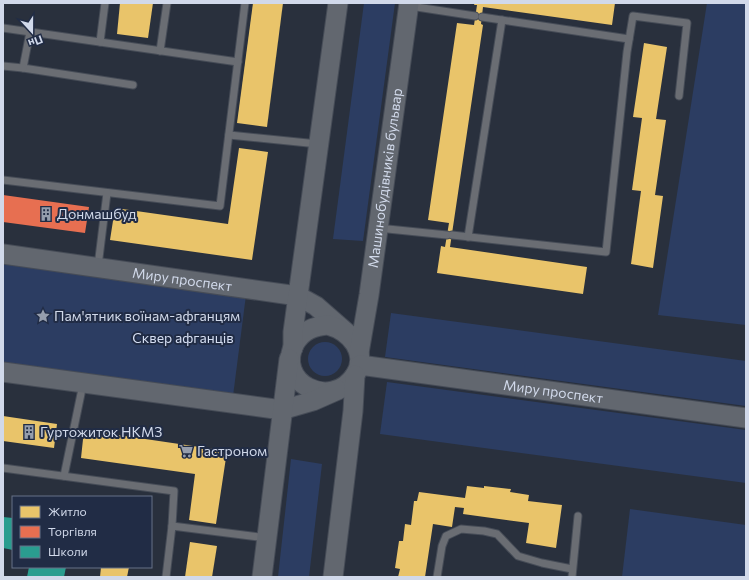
<svg xmlns="http://www.w3.org/2000/svg" width="749" height="580" font-family="Commissioner,sans-serif">
<style>
.green{fill:#2c3d62}
.homes{fill:#e9c46a}
.shops{fill:#e76f51}
.schools{fill:#2a9d8f}
.lines{fill:none;stroke-linecap:round;stroke-linejoin:round}
.lane-casing{stroke:#464c57;stroke-width:9}
.secondary-casing{stroke:#464c57;stroke-width:21}
.lane{stroke:#6a6d73;stroke-width:7}
.secondary{stroke:#62676f;stroke-width:19}
.labels{text-anchor:middle;stroke-width:4;stroke-linejoin:round;paint-order:stroke}
.street-label{font-size:14px;fill:#d1d9ea;stroke:#212c45}
.poi-label{font-size:14px;fill:#d1d9ea;stroke:#212c45;text-anchor:start}
.park-label{font-size:14px;fill:#d5def2;stroke:#212c45}
</style>
<rect width="100%" height="100%" fill="#29303d"/>
<!-- green -->
<g class="green">
<path d="M364 3H395L363 241 333 239Z"/>
<path d="M707 3H746V325L658 315Z"/>
<path d="M3 263 246 295 233 396 3 365Z"/>
<path d="M391 313 746 361V406L385 357Z"/>
<circle cx="325" cy="359" r="17"/>
<path d="M387 382 746 430V483L380 434Z"/>
<path d="M291 459 322 464 309 577H278Z"/>
<path d="M630 509 746 525V577H622Z"/>
</g>
<!-- homes -->
<g class="homes">
<path d="M120 3H153L148 38 117 34Z"/>
<path d="M253 3H283L267 127 237 123Z"/>
<path d="M475 3H615L612 25 483 7 481 24 483 25 450 247 587 267 583 294 437 273 441 246 445 247 449 223 428 220 457 23 474 25 477 5H474Z"/>
<path d="M644 43 667 47 656 119 666 120 655 195 663 196 653 268 631 264 641 191 632 190 642 118 633 117Z"/>
<path d="M239 148 268 152 252 260 110 240 115 208 228 224Z"/>
<path d="M3 416 57 424 54 448 3 441Z"/>
<path d="M84 430 227 451 216 524 189 520 195 474 81 458Z"/>
<path d="M467 486 484 488V486L511 489 510 492 529 495 528 501 562 505 556 548 526 543 529 523 463 514 464 508 455 507 452 527 433 524 425 577H398L400 569 395 568 399 541H403L405 524 411 525 414 501H417L419 492 465 498Z"/>
<path d="M190 542 217 546 212 577H185Z"/>
<path d="M101 567H129L127 577H100Z"/>
</g>
<!-- shops -->
<path class="shops" d="M3 195 89 207 85 233 3 222Z"/>
<!-- schools -->
<g class="schools">
<path d="M3 517 13 518V550L3 548Z"/>
<path d="M29 567H66L64 577H27Z"/>
</g>
<g class="lines">
<defs>
<g id="lane">
<path d="M410 6 475 16"/>
<path d="M482 17 629 39"/>
<path d="M3 28 238 62"/>
<path d="M30 32 23 68 133 85"/>
<path d="M100 42 105 3"/>
<path d="M160 51 167 3"/>
<path d="M3 66 23 68"/>
<path d="M229 135 318 144"/>
<path d="M3 180 220 206 245 3"/>
<path d="M378 228 447 235"/>
<path d="M452 235 606 252 627 52 633 16 687 23 679 96"/>
<path d="M468 237 502 20"/>
<path d="M98 266 107 193"/>
<path d="M3 468 174 491 172 526"/>
<path d="M64 476 83 384"/>
<path d="M166 577 172 526 267 538"/>
<path d="M437 577 442 546 446 536 461 529 484 531 497 534 518 556 542 563 572 569"/>
<path d="M572 577 578 516"/>
</g>
<g id="secondary">
<path id="s1" d="M3 254 298 296 316 306 348 334"/>
<path d="M328 325C350 331 369 353 355 375 331 412 274 382 295 343 303 330 314 326 328 325Z"/>
<path d="M293 348V332L338 3"/>
<path id="s2" d="M359 353 369 295 409 3"/>
<path id="s3" d="M360 365 746 418"/>
<path d="M3 372 282 410 313 401 338 390"/>
<path d="M262 577 289 359"/>
<path d="M333 577 353 411 355 375"/>
</g>
</defs>
<!-- lane casing -->
<use href="#lane" class="lane-casing"/>
<!-- secondary casing -->
<use href="#secondary" class="secondary-casing"/>
<!-- lane -->
<use href="#lane" class="lane"/>
<!-- secondary -->
<use href="#secondary" class="secondary"/>
</g>
<!-- icons -->
<defs>
<symbol id="building-bare" viewBox="-9 -9 18 18"><path d="M-4-6H4V6H1V3H-1V6H-4ZM-2.5-4.3h1.7v1.8h-1.7ZM.8-4.3h1.7v1.8H.8ZM-2.5-1h1.7V.8h-1.7ZM.8-1h1.7V.8H.8Z" fill="#969ead" stroke="#212c45" stroke-width="2.5" paint-order="stroke"/></symbol>
<symbol id="sight-bare" viewBox="-9 -9 18 18"><path d="M0-6L1.8-2.2L6-1.7L2.9 1.2L3.7 5.4L0 3.3L-3.7 5.4L-2.9 1.2L-6-1.7L-1.8-2.2Z" fill="#969ead" stroke="#212c45" stroke-width="2.5" paint-order="stroke"/></symbol>
<symbol id="supermarket-bare" viewBox="-9 -9 18 18"><path d="M-6-5.5h2.5l.6 2H6L4.5 2H-2.5L-4.4-4H-6ZM-1.5 3.2a1.3 1.3 0 1 0 .1 0ZM3 3.2a1.3 1.3 0 1 0 .1 0Z" fill="#969ead" stroke="#212c45" stroke-width="2.5" paint-order="stroke"/></symbol>
</defs>
<g fill-rule="evenodd">
<use href="#building-bare" x="36" y="204" width="20" height="20"/>
<use href="#sight-bare" x="33" y="306" width="20" height="20"/>
<use href="#building-bare" x="19" y="422" width="20" height="20"/>
<use href="#supermarket-bare" x="176" y="441" width="20" height="20"/>
</g>
<g class="labels">
<!-- street labels -->
<g class="street-label">
<text dy="5" stroke="none"><textPath href="#s2" startOffset="177">Машинобудівників бульвар</textPath></text>
<text dy="5" stroke="none"><textPath href="#s1" startOffset="181">Миру проспект</textPath></text>
<text dy="5" stroke="none"><textPath href="#s3" startOffset="195">Миру проспект</textPath></text>
</g>
<!-- poi labels -->
<g class="poi-label">
<text x="57" y="219">Донмашбуд</text>
<text x="54" y="321">Пам'ятник воїнам-афганцям</text>
<text x="40" y="437">Гуртожиток НКМЗ</text>
<text x="197" y="456">Гастроном</text>
</g>
<!-- park labels -->
<g class="park-label">
<text x="183" y="343">Сквер афганців</text>
</g>
</g>
<!-- border -->
<rect width="749" height="580" fill="none" stroke="#d1d9ea" stroke-width="8"/>
<!-- legend -->
<rect x="12" y="496" width="140" height="72" fill="#212c45" stroke="#677187"/>
<rect x="20" y="506" width="20" height="12" fill="#e9c46a" stroke="#677187"/>
<text x="48" y="516" font-size="12" fill="#d1d9ea">Житло</text>
<rect x="20" y="526" width="20" height="12" fill="#e76f51" stroke="#677187"/>
<text x="48" y="536" font-size="12" fill="#d1d9ea">Торгівля</text>
<rect x="20" y="546" width="20" height="12" fill="#2a9d8f" stroke="#677187"/>
<text x="48" y="556" font-size="12" fill="#d1d9ea">Школи</text>
<!-- north arrow -->
<g transform="translate(32 32) rotate(159)" stroke="#212c45" stroke-width="3" paint-order="stroke">
<path d="M0-3L7 15L0 10L-7 15Z" fill="#d1d9ea"/>
<text y="-6" font-size="11" font-weight="bold" text-anchor="middle" fill="#d1d9ea">Пн</text>
</g>
</svg>
